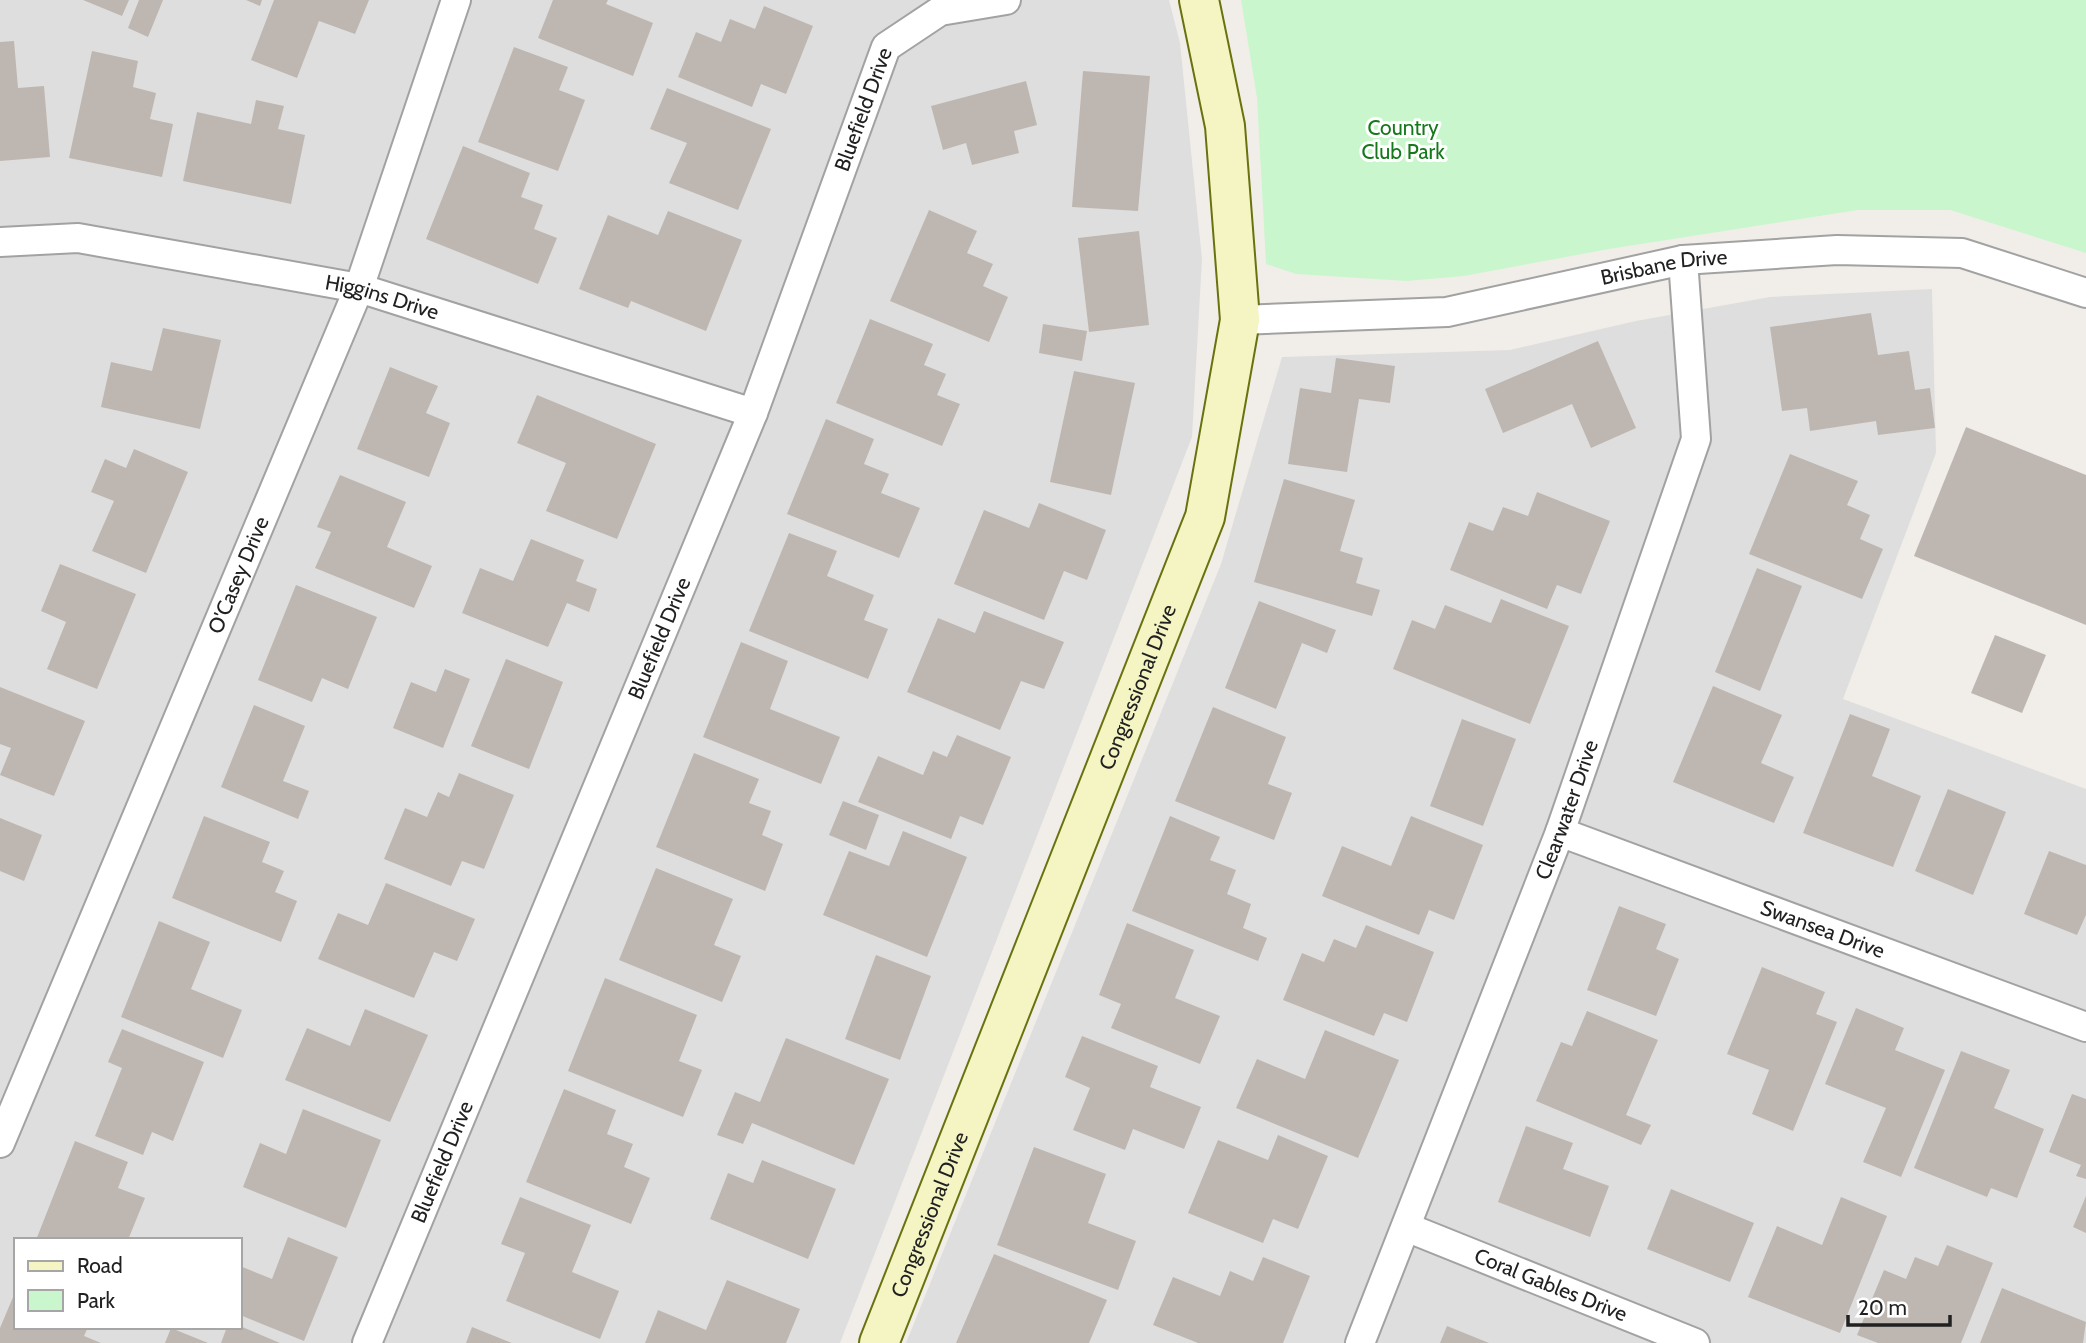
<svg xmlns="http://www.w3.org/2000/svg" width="2086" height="1343" font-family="Cabin,sans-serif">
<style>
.residential{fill:#dfdede;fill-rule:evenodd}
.park{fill:#caf6cd}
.building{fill:#beb7b1}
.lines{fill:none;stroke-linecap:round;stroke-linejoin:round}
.street-casing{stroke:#a2a2a2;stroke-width:32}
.secondary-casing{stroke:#69720e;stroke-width:42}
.street{stroke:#fff;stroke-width:28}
.secondary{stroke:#f4f5c2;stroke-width:38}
.labels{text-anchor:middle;stroke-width:6;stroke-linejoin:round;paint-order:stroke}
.street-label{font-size:21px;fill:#212121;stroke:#fff}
.park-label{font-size:21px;fill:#15791b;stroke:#fff}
</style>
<rect width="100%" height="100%" fill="#f1eee9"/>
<!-- residential -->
<g class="residential">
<path d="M0 0H1169L1180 43 1202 259 1192 437 840 1343H0ZM16 1240H240V1327H16Z"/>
<path d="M1932 289 1936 453 1843 699 2086 789V1343H906L1221 564 1282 357 1510 350 1636 321 1770 297Z"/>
</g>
<!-- park -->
<path class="park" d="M1241 0H2086V253L1950 210H1858L1609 249 1464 276 1407 281 1296 274 1266 264 1257 98Z"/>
<!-- building -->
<g class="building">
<path d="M83 0H129L122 16Z"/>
<path d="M139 0H163L148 37 128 28Z"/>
<path d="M246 0H262L260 6Z"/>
<path d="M274 0H369L355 34 319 21 297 78 251 60Z"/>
<path d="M553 0H608L606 4 653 23 633 76 538 38Z"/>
<path d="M764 6 813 26 786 94 761 84 752 107 678 77 696 32 721 42 730 19 755 29Z"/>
<path d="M14 41 18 88 44 86 50 157 0 161V42Z"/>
<path d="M514 47 568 67 559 90 585 100 558 171 478 142Z"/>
<path d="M92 51 138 61 133 87 156 93 150 119 173 124 162 177 69 158Z"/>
<path d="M1083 71 1150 76 1138 211 1072 207Z"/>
<path d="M1026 81 1037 125 1014 131 1019 153 972 165 966 143 943 150 931 106Z"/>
<path d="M667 88 771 129 738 210 669 183 687 143 650 129Z"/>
<path d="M256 100 284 106 278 129 305 135 291 204 183 181 197 112 251 124Z"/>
<path d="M463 146 530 173 521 197 543 205 534 229 557 238 538 284 426 239Z"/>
<path d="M929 210 977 231 967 253 993 264 983 286 1008 297 989 342 890 301Z"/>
<path d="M668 211 742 240 706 331 631 301 628 308 579 289 608 215 658 235Z"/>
<path d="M1139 231 1149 325 1089 332 1078 238Z"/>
<path d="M1871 313 1878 355 1909 351 1915 390 1930 388 1935 428 1878 435 1876 421 1810 431 1807 408 1782 411 1770 327Z"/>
<path d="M870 319 933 344 924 365 946 374 937 395 960 404 942 446 836 403Z"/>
<path d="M1043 324 1087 331 1082 361 1039 353Z"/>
<path d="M163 328 221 340 200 429 101 407 111 362 152 371Z"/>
<path d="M1598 341 1636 428 1591 448 1572 404 1503 433 1485 389Z"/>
<path d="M1336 358 1395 366 1390 403 1359 399 1347 472 1288 464 1300 388 1331 393Z"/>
<path d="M390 367 438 386 426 413 450 423 429 477 357 449Z"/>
<path d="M1074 371 1135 383 1111 495 1050 482Z"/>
<path d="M537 395 656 444 617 539 546 511 566 463 517 443Z"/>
<path d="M826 419 874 439 864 464 889 474 881 493 920 508 899 558 787 514Z"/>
<path d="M1966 427 2086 475V625L1914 556Z"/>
<path d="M134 449 188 472 146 573 92 551 114 501 91 492 105 459 126 468Z"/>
<path d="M1790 454 1858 481 1847 505 1870 515 1860 539 1883 549 1862 599 1749 554Z"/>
<path d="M340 475 406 502 387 547 432 566 414 608 315 568 331 532 317 527Z"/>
<path d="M1284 479 1355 500 1340 551 1363 558 1356 583 1380 590 1372 616 1254 582Z"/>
<path d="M1537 492 1610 521 1581 594 1557 585 1547 609 1450 570 1469 522 1493 531 1503 507 1528 516Z"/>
<path d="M1039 503 1106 530 1087 580 1064 571 1044 620 954 584 984 510 1029 528Z"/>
<path d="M789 533 837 551 827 576 874 595 864 620 888 629 868 679 749 631Z"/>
<path d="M531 539 584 560 576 581 597 589 589 612 567 603 548 647 462 613 480 568 513 581Z"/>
<path d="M60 564 136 594 97 689 47 669 66 622 41 611Z"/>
<path d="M1757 568 1802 586 1760 691 1715 672Z"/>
<path d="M296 585 377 617 348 689 322 678 312 702 258 680Z"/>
<path d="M1501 599 1569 626 1530 724 1393 669 1412 620 1435 629 1445 605 1491 623Z"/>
<path d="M1259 601 1336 630 1327 653 1302 643 1276 709 1225 688Z"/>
<path d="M984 611 1064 642 1044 689 1021 681 1000 730 907 692 938 618 975 633Z"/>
<path d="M1995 635 2046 655 2022 713 1971 693Z"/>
<path d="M741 642 788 661 770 709 840 737 821 784 703 737Z"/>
<path d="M506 659 563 682 529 769 471 746Z"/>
<path d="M445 669 470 679 443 748 393 728 411 682 436 692Z"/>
<path d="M1713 686 1782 715 1761 763 1794 777 1774 823 1673 782Z"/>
<path d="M0 687 85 721 54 796 0 775 11 748 0 744Z"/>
<path d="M254 705 305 726 283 781 309 791 298 819 221 787Z"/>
<path d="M1213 707 1286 737 1268 784 1292 793 1274 840 1175 801Z"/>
<path d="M1850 714 1890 729 1872 776 1921 796 1893 867 1803 833Z"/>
<path d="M1462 719 1516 739 1483 826 1430 806Z"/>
<path d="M957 735 1011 757 983 825 960 816 951 839 858 802 878 756 923 775 933 751 947 757Z"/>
<path d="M694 753 759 779 749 803 771 811 762 835 783 844 765 891 656 847Z"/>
<path d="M459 773 514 795 484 869 462 861 451 886 384 859 405 808 427 817 438 792 449 797Z"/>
<path d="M1948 789 2006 812 1973 895 1915 871Z"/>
<path d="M843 801 879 815 866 850 829 835Z"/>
<path d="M204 816 270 842 262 862 284 871 275 892 297 901 281 942 172 898Z"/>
<path d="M1170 816 1220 837 1210 860 1236 870 1227 894 1251 904 1243 928 1267 938 1258 961 1132 911Z"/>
<path d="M1411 816 1483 845 1454 920 1429 910 1419 935 1322 896 1342 846 1391 866Z"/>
<path d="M0 818 42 835 24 881 0 871Z"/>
<path d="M903 831 967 857 927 957 823 915 849 851 889 866Z"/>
<path d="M2049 851 2086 865V915L2077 935 2024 914Z"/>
<path d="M656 868 733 899 714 945 741 956 722 1002 619 960Z"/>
<path d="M386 883 475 919 457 961 434 952 414 998 318 959 338 913 368 925Z"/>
<path d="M1619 906 1666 924 1656 949 1679 959 1656 1016 1587 990Z"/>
<path d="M159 921 210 942 191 989 242 1010 223 1058 121 1017Z"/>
<path d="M1127 923 1194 950 1175 998 1220 1016 1200 1064 1111 1028 1121 1004 1099 995Z"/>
<path d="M1366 925 1434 952 1407 1022 1384 1013 1374 1036 1283 1000 1302 953 1324 962 1334 939 1356 948Z"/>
<path d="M876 955 931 976 900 1060 845 1039Z"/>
<path d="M1762 967 1825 992 1816 1014 1837 1022 1793 1131 1752 1114 1769 1070 1727 1054Z"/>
<path d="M605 978 697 1015 679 1061 702 1070 683 1117 568 1071Z"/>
<path d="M1856 1008 1904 1028 1895 1050 1945 1070 1901 1177 1863 1162 1886 1108 1825 1084Z"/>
<path d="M365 1009 428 1035 390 1122 285 1080 307 1028 350 1046Z"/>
<path d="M1587 1011 1658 1040 1626 1115 1651 1125 1641 1145 1536 1101 1561 1042 1572 1046Z"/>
<path d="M122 1029 204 1062 173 1141 152 1132 143 1155 95 1136 122 1068 108 1062Z"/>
<path d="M1325 1030 1399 1060 1358 1158 1236 1108 1257 1059 1305 1079Z"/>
<path d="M1082 1036 1158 1066 1150 1087 1201 1107 1184 1149 1133 1129 1125 1150 1073 1130 1090 1088 1065 1077Z"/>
<path d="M786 1038 889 1079 854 1165 752 1123 743 1144 717 1135 735 1092 760 1102Z"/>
<path d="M1961 1051 2010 1070 1994 1108 2044 1129 2017 1198 1991 1188 1987 1197 1914 1168Z"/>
<path d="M564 1089 616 1110 607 1134 633 1144 624 1167 650 1178 631 1224 526 1182Z"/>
<path d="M2072 1094 2086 1099V1179L2076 1176 2081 1165 2049 1152Z"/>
<path d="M303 1109 381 1140 346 1228 243 1187 260 1143 286 1154Z"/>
<path d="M1526 1126 1573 1143 1563 1169 1609 1186 1590 1237 1498 1202Z"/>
<path d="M1278 1135 1328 1156 1298 1229 1273 1219 1263 1243 1188 1213 1218 1140 1268 1160Z"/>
<path d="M75 1141 128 1162 118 1188 145 1198 128 1240H36Z"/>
<path d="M1034 1147 1106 1174 1088 1223 1136 1241 1118 1290 997 1245Z"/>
<path d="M762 1160 836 1189 808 1259 710 1219 728 1173 753 1183Z"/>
<path d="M1671 1189 1754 1223 1730 1282 1647 1249Z"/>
<path d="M2086 1196V1233L2073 1227Z"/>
<path d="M520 1197 591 1225 572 1272 619 1291 600 1339 506 1301 525 1253 501 1244Z"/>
<path d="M1841 1197 1887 1216 1840 1333 1748 1297 1777 1226 1822 1245Z"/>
<path d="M288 1237 338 1257 304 1341 240 1315V1266L272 1279Z"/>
<path d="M1947 1245 1993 1263 1961 1343H1878L1857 1335 1884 1270 1906 1279 1915 1257 1938 1266Z"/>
<path d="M994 1254 1107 1300 1089 1343H956Z"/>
<path d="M1263 1257 1310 1276 1283 1343H1198L1153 1325 1173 1277 1220 1296 1230 1271 1253 1281Z"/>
<path d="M727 1280 800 1309 786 1343H645L658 1310 706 1330Z"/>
<path d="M2002 1288 2086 1322 2083 1343H1980Z"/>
<path d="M16 1290V1327H88L84 1336 101 1343H0V1328Z"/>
<path d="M240 1326 280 1343H221L227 1327Z"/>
<path d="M1447 1326 1489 1343H1440Z"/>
<path d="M472 1327 512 1343H466Z"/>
<path d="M171 1328 208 1343H165Z"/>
</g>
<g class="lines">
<defs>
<g id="street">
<path id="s1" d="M0 242 78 238 359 288 753 413"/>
<path id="s2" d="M1240 320 1447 312 1683 260 1837 250 1962 253 2086 293"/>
<path id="s3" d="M1560 832 2086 1027"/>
<path id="s4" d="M0 1143 359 288 456 0"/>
<path id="s5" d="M1406 1227 1695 1343"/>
<path id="s6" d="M367 1343 753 413 886 47 940 11 1006 0"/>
<path id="s7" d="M1360 1343 1560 832 1696 439 1683 260"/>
</g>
<g id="secondary">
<path id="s8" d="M879 1343 1205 517 1240 320 1225 126 1199 0"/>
</g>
</defs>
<!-- street casing -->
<use href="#street" class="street-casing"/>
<!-- secondary casing -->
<use href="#secondary" class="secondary-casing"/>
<!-- street -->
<use href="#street" class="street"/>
<!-- secondary -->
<use href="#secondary" class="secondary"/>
</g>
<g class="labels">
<!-- street labels -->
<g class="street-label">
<text dy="7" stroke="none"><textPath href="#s6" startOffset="1330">Bluefield Drive</textPath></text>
<text dy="7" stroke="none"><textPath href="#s2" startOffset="429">Brisbane Drive</textPath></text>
<text dy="7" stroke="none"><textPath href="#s1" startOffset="388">Higgins Drive</textPath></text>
<text dy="7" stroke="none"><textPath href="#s4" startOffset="616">O'Casey Drive</textPath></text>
<text dy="7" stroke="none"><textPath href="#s6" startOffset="763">Bluefield Drive</textPath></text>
<text dy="7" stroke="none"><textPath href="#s8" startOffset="705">Congressional Drive</textPath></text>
<text dy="7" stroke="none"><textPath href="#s7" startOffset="572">Clearwater Drive</textPath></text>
<text dy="7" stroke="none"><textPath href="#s3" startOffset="280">Swansea Drive</textPath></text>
<text dy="7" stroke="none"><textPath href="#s6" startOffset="196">Bluefield Drive</textPath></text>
<text dy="7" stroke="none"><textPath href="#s8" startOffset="138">Congressional Drive</textPath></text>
<text dy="7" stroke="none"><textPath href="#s5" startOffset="156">Coral Gables Drive</textPath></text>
</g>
<!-- park labels -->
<g class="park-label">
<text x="1403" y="135">Country<tspan x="1403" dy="24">Club Park</tspan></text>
</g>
</g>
<!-- legend -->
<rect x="14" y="1238" width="228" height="91" fill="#ffffff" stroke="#a6a6a6" stroke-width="2"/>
<rect x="28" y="1261" width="35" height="10" fill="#f4f5c2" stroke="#a6a6a6" stroke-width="2"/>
<text x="77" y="1273" font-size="21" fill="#212121">Road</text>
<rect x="28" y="1290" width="35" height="21" fill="#caf6cd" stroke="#a6a6a6" stroke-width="2"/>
<text x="77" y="1308" font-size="21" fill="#212121">Park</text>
<!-- scale -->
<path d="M1848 1315v10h102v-10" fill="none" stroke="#212121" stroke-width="3.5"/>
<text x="1858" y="1315" font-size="21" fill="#212121" stroke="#ffffff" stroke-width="5" paint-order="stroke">20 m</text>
</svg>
